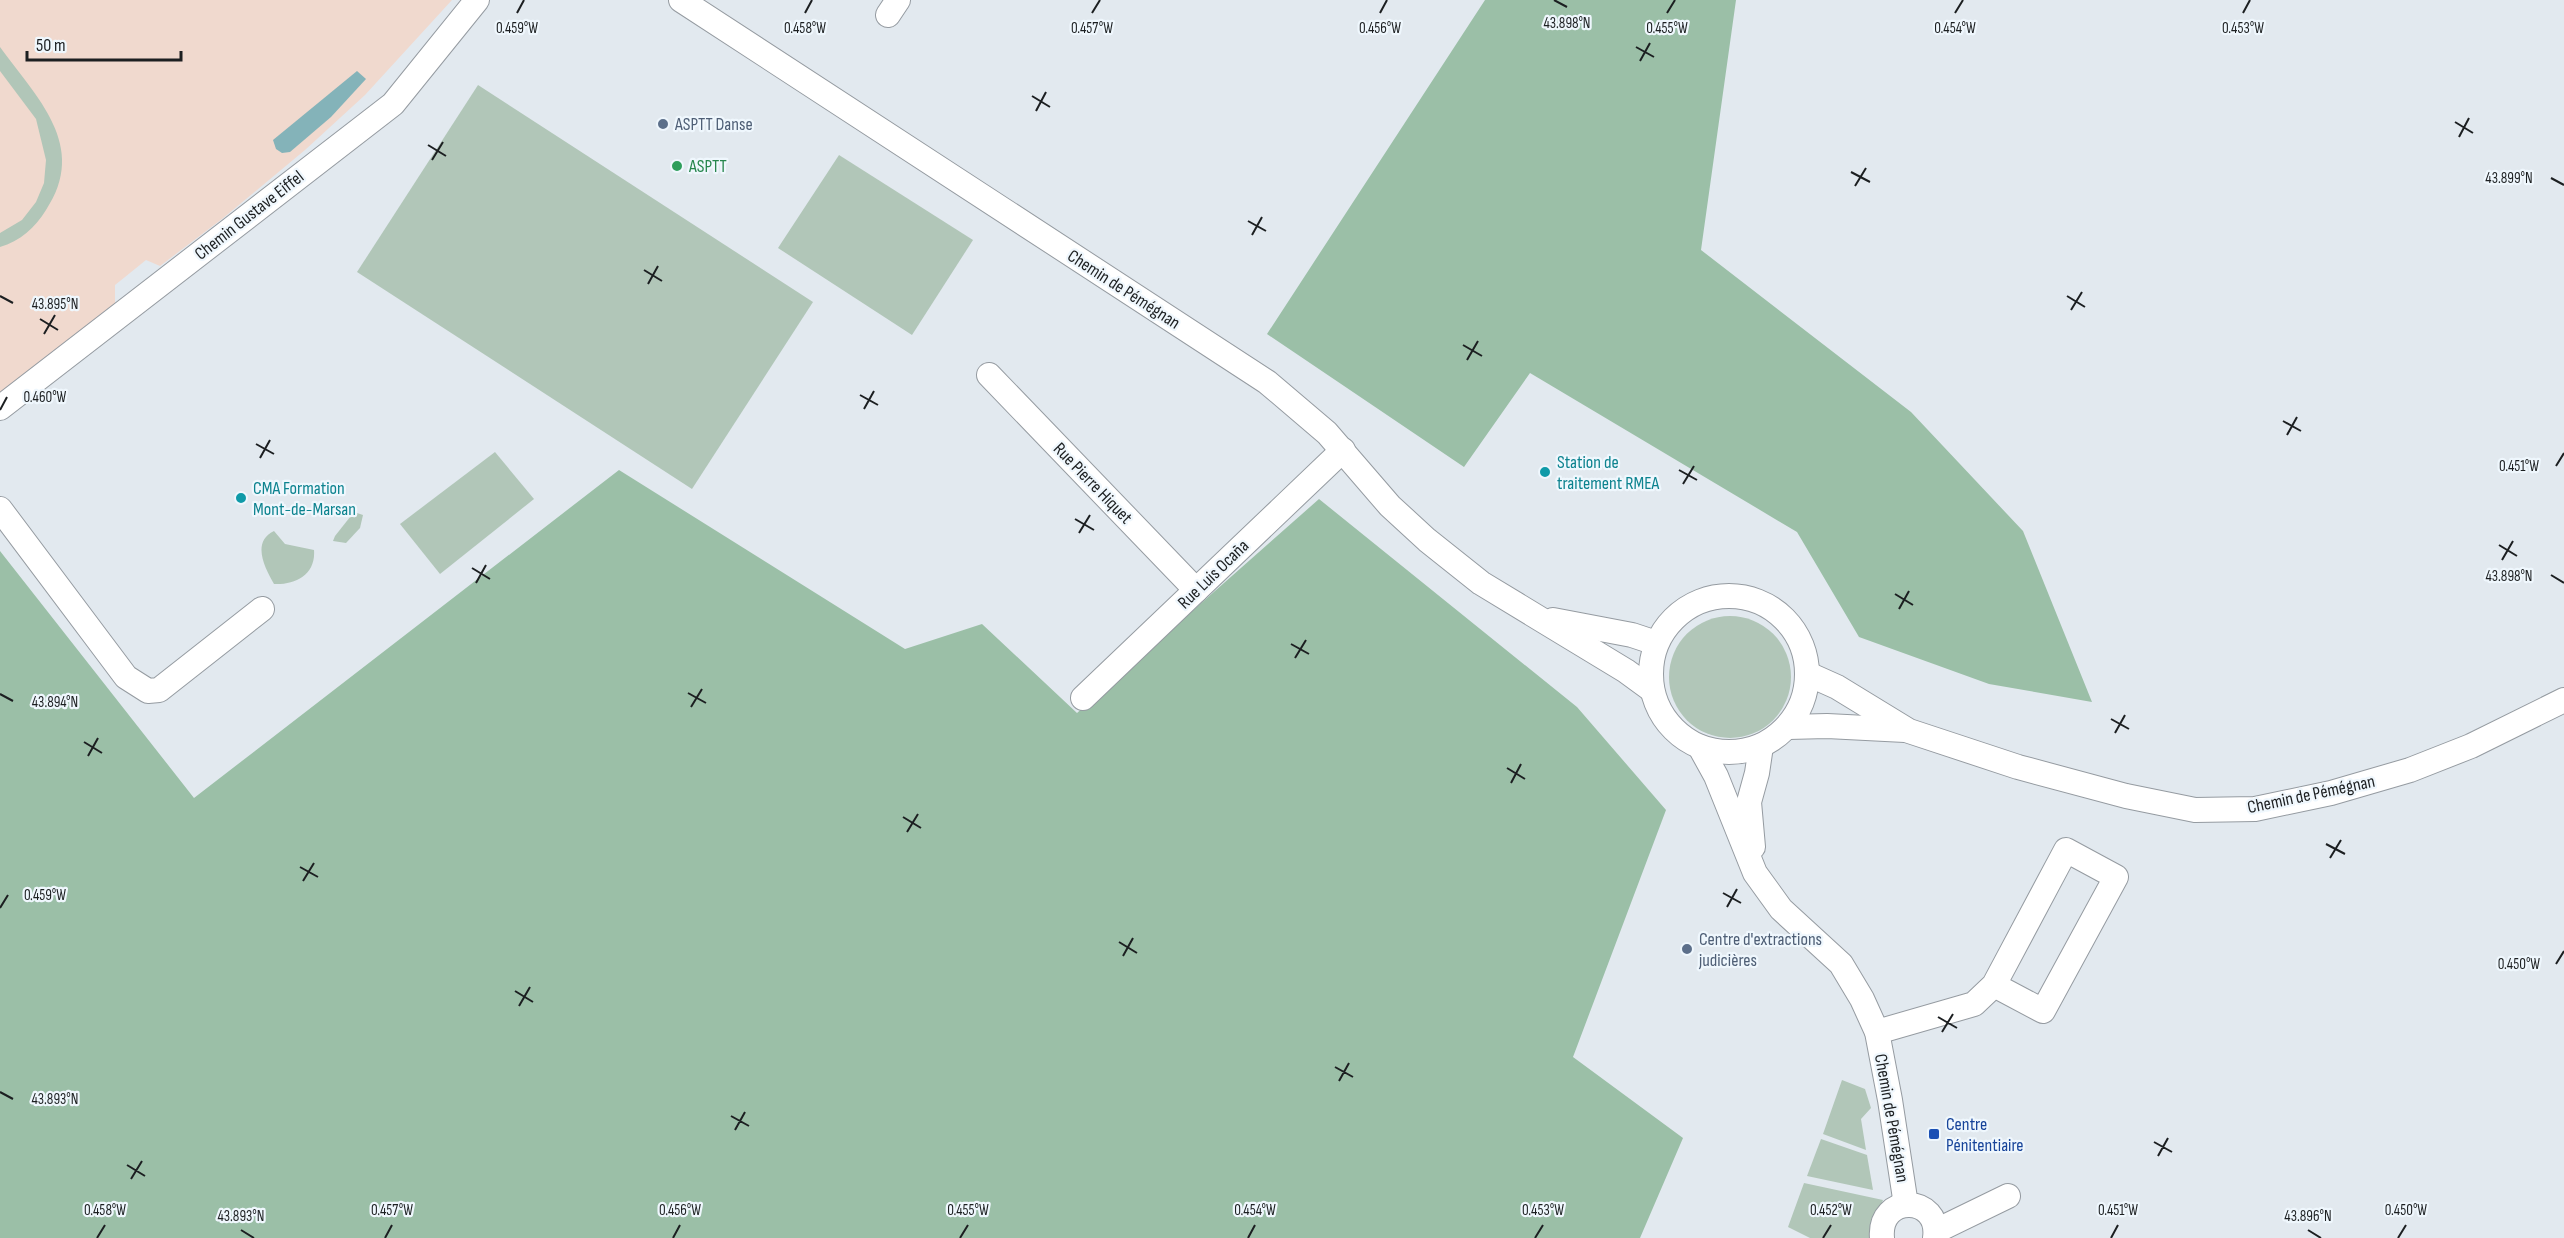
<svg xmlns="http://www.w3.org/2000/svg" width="2564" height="1238" font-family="'Sofia Sans Condensed',sans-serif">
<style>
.education{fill:#f0d9ce}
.green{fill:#b1c6b8}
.forest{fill:#9bbfa7}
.water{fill:#84b3b9}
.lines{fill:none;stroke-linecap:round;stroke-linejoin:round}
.minor-casing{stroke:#959ba1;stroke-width:26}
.minor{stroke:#fff;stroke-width:24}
.ticks{fill:none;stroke:#1c1f21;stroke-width:2}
.service-dot{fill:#5c6f8a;stroke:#eff7fd;stroke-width:2}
.leisure-dot{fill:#2e9e5b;stroke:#eff7fd;stroke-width:2}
.culture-dot{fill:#0f9aa8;stroke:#eff7fd;stroke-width:2}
.transit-dot{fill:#1a4fb4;stroke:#eff7fd;stroke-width:2}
.labels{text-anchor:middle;stroke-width:4.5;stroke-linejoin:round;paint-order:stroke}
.service-label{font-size:18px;fill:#4e5e75;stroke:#eff7fd;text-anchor:start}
.leisure-label{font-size:18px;fill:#27864d;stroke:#eff7fd;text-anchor:start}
.street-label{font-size:18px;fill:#1c1f21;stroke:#eff7fd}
.culture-label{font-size:18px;fill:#0d838f;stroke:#eff7fd;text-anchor:start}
.transit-label{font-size:18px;fill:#164399;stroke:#eff7fd;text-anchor:start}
.ticks-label{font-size:15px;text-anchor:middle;fill:#1c1f21;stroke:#eff7fd;stroke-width:4.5;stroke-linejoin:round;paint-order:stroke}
</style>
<rect width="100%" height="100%" fill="#e2e9ef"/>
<!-- education -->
<path class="education" d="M0 0H452L365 95 305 150 222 219 160 266 146 260 125 277 115 285V303L0 394Z"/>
<!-- green -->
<g class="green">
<path d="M0 47C37 98 89 146 46 210 35 228 20 241 0 247V233L22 220 36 202 44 183 46 160 36 119 0 71Z"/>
<path d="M478 85 813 302 692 489 357 272Z"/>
<path d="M839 155 973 240 912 335 778 248Z"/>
<path d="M495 452 534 499 440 574 400 524Z"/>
<path d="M354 512 363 515 360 528 346 543 333 541 335 536Z"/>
<path d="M274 531 285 544 314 550C316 575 295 585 274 584 265 568 251 542 274 531Z"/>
<circle cx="1730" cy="677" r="61"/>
<path d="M1842 1080 1865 1089 1871 1108 1861 1119 1866 1150 1823 1134Z"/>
<path d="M1821 1139 1867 1155 1873 1190 1807 1176Z"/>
<path d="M1804 1183 1883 1200 1871 1231 1872 1238H1810L1788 1227Z"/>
</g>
<!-- forest -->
<g class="forest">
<path d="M1485 0H1736L1701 250 1911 412 2023 531 2092 702 1989 684 1859 637 1797 532 1530 373 1464 467 1267 334Z"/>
<path d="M619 470 905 649 982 624 1077 713 1319 499 1577 707 1666 810 1573 1057 1683 1138 1640 1238H0V551L194 798Z"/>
</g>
<!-- water -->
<path class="water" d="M357 71 366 79 331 117 290 152 282 153 276 149 273 140Z"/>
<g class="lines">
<defs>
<g id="minor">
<path d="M681 0 1267 382 1327 433 1390 506 1427 540 1481 583 1626 671 1652 690"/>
<path d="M888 15 898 0"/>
<path d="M989 375 1196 590"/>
<path d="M0 408 393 104 477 0"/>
<path d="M0 509 126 677 148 691 159 690 262 609"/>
<circle cx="1729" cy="674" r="78"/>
<path d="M1553 620 1632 635 1656 643"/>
<path d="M1808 674 1837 687 1909 731 2018 767 2126 796 2195 810 2255 809 2331 793 2410 770 2471 746 2564 700"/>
<path d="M1083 698 1343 450"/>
<path d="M1788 727 1827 726 1905 730"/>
<path d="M1700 747 1716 776 1755 873 1781 909 1841 964 1862 999 1877 1032 1890 1100 1906 1205"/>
<path d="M1753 847 1749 802 1757 773 1761 746"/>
<path d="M1877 1032 1974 1004 1994 985 2066 850 2116 877 2043 1011 1994 985"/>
<path d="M1936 1231 2008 1196"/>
<path d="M1882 1238C1878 1193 1941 1195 1935 1238"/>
</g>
</defs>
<!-- minor casing -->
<use href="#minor" class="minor-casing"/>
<!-- minor -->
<use href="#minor" class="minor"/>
</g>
<!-- ticks -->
<path class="ticks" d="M1554 0 1567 7M517 13 524 0M805 13 812 0M1092 13 1100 0M1380 13 1387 0M1667 13 1675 0M1955 13 1963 0M2243 13 2250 0M1636 47 1654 57M1640 61 1650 43M1032 96 1050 107M1036 111 1046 92M2455 122 2473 133M2459 137 2469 118M428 145 446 156M432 160 443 142M1851 172 1870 182M2551 178 2564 185M1855 186 1866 168M1248 221 1266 231M1252 235 1262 217M644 270 662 281M648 284 658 266M0 296 13 303M2067 296 2085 307M2071 310 2082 292M40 319 58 330M44 334 55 315M1463 345 1482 356M1467 360 1478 341M860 395 878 405M864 409 874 391M0 410 7 397M2283 421 2301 431M2287 435 2297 417M256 444 274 454M260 458 270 440M2556 466 2564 453M1679 470 1697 480M1683 484 1694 466M1075 519 1094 530M1079 533 1090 515M2499 545 2517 556M2502 560 2513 541M472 568 490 579M2551 575 2564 583M476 583 486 565M1895 594 1913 605M1899 609 1909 591M1291 644 1309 654M1295 658 1306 640M688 693 706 703M0 694 13 701M691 707 702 689M2111 719 2129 729M2115 733 2125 715M84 742 102 753M88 756 98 738M1507 768 1525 779M1511 783 1521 764M903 817 921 828M907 832 918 814M2326 844 2345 854M2330 858 2341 840M300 867 318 877M303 881 314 863M1723 893 1741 903M1727 907 1737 889M0 908 8 895M1119 942 1137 953M1123 956 1133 938M2556 964 2564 951M515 991 533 1002M519 1006 530 987M1938 1017 1957 1028M1942 1032 1953 1014M1335 1067 1353 1077M1339 1081 1349 1063M0 1092 13 1099M731 1116 749 1126M735 1130 745 1112M2154 1142 2172 1152M2158 1156 2168 1138M127 1165 145 1176M131 1179 142 1161M241 1230 254 1238M2308 1230 2321 1238M97 1238 105 1225M385 1238 392 1225M673 1238 680 1225M960 1238 968 1225M1248 1238 1255 1225M1535 1238 1543 1225M1823 1238 1831 1225M2111 1238 2118 1225M2398 1238 2406 1225"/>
<!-- markers -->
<g class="service-dot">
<circle cx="663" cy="124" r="6"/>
<circle cx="1687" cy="949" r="6"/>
</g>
<circle class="leisure-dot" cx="677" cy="166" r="6"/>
<g class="culture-dot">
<circle cx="1545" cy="472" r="6"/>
<circle cx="241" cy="498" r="6"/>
</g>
<rect class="transit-dot" x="1928" y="1128" width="12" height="12" rx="3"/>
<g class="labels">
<!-- service labels -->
<g class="service-label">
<text x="675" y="130">ASPTT Danse</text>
<text x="1699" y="945">Centre d'extractions<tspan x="1699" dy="21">judicières</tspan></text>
</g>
<!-- leisure labels -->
<g class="leisure-label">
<text x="689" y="172">ASPTT</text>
</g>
<!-- street labels -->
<g class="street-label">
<text transform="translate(249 215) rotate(-38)" y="6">Chemin Gustave Eiffel</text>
<text transform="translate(1124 289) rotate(33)" y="6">Chemin de Pémégnan</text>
<text transform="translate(1093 483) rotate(46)" y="6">Rue Pierre Hiquet</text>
<text transform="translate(1213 574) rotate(-44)" y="6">Rue Luis Ocaña</text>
<text transform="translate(2311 794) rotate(-12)" y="6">Chemin de Pémégnan</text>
<text transform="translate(1892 1118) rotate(80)" y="6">Chemin de Pémégnan</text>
</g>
<!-- culture labels -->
<g class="culture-label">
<text x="1557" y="468">Station de<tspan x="1557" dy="21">traitement RMEA</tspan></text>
<text x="253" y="494">CMA Formation<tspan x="253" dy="21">Mont-de-Marsan</tspan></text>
</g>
<!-- transit labels -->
<g class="transit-label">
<text x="1946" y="1130">Centre<tspan x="1946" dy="21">Pénitentiaire</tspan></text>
</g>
</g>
<g class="ticks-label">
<text x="1567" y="28">43.898°N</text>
<text x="1380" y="33">0.456°W</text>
<text x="1667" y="33">0.455°W</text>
<text x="2243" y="33">0.453°W</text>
<text x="517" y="33">0.459°W</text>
<text x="805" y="33">0.458°W</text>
<text x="1092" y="33">0.457°W</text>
<text x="1955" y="33">0.454°W</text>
<text x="2509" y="183">43.899°N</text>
<text x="55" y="309">43.895°N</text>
<text x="45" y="402">0.460°W</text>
<text x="2519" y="471">0.451°W</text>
<text x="2509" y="581">43.898°N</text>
<text x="55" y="707">43.894°N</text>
<text x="45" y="900">0.459°W</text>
<text x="2519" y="969">0.450°W</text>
<text x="55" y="1104">43.893°N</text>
<text x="105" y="1215">0.458°W</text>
<text x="392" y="1215">0.457°W</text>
<text x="680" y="1215">0.456°W</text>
<text x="968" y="1215">0.455°W</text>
<text x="1255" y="1215">0.454°W</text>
<text x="1543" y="1215">0.453°W</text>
<text x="1831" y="1215">0.452°W</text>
<text x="2118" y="1215">0.451°W</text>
<text x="2406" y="1215">0.450°W</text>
<text x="241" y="1221">43.893°N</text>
<text x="2308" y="1221">43.896°N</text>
</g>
<!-- scale -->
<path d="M27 51v9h154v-9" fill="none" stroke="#1c1f21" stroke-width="3"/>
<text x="36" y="51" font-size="18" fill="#1c1f21" stroke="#eff7fd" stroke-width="4.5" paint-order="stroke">50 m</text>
</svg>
